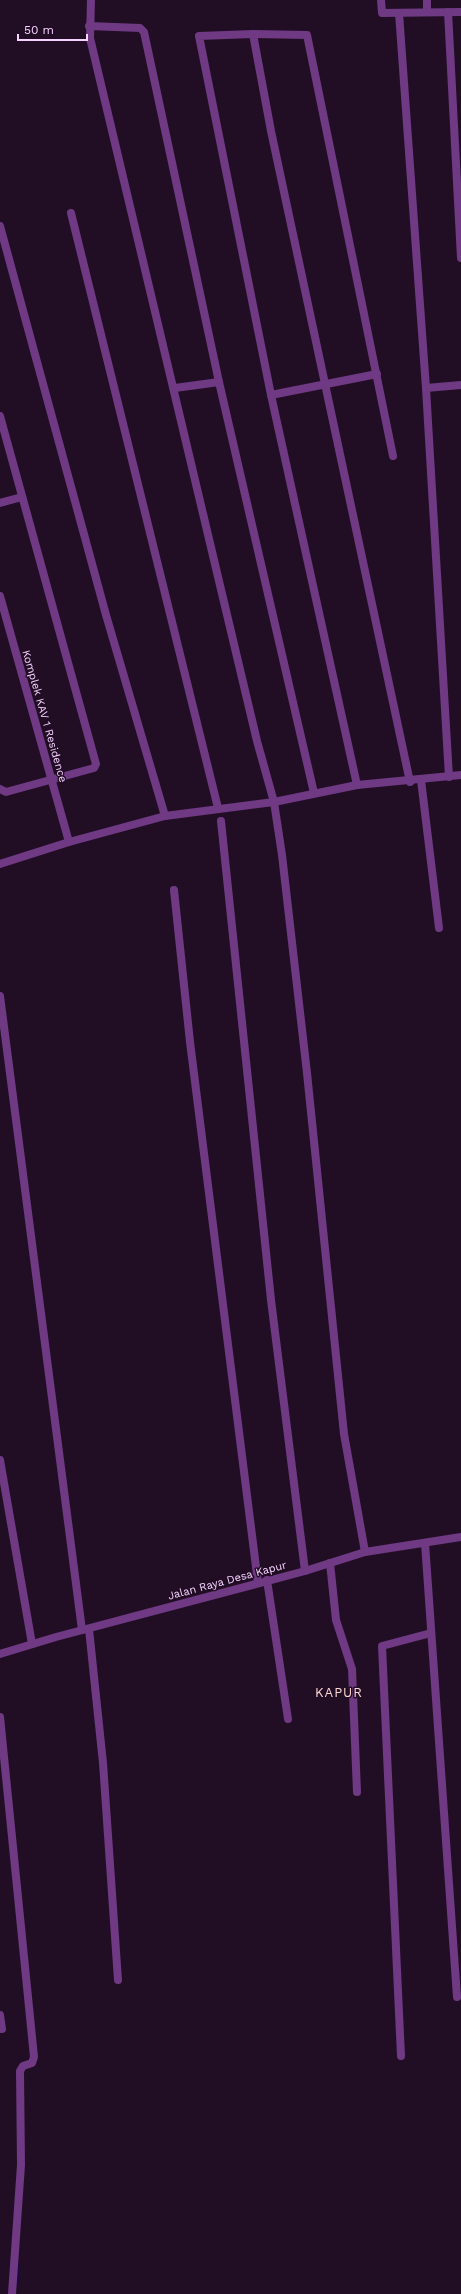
<svg xmlns="http://www.w3.org/2000/svg" width="461" height="2294" font-family="'Work Sans',sans-serif">
<style>
.lines{fill:none;stroke-linecap:round;stroke-linejoin:round}
.stream{stroke:#1b0943;stroke-width:3}
.street{stroke:#6f3984;stroke-width:8}
.labels{text-anchor:middle;stroke-width:3;stroke-linejoin:round;paint-order:stroke}
.street-label{font-size:11px;fill:#f6d2ff;stroke:#210e25}
.quarter-label{font-size:13px;letter-spacing:1px;fill:#ffd6d4;stroke:#210e25}
</style>
<rect width="100%" height="100%" fill="#210e25"/>
<g class="lines">
<!-- stream -->
<path class="stream" d="M17 2284 18 2264"/>
<!-- street -->
<g class="street">
<path d="M91 0 90 38 257 741 274 802 282 855 307 1073 344 1434 365 1552"/>
<path d="M381 0 382 13 461 12"/>
<path d="M427 0V12"/>
<path d="M448 12 461 258"/>
<path d="M399 13 426 388 449 777"/>
<path d="M89 26 140 28 144 32 219 382 314 793"/>
<path d="M253 34 271 131 410 782"/>
<path d="M71 213 218 808"/>
<path d="M0 226 106 615 165 816"/>
<path d="M175 388 219 382"/>
<path d="M426 388 461 385"/>
<path d="M271 395 377 374"/>
<path d="M0 416 96 764 94 768 6 792 0 789"/>
<path d="M0 503 22 497"/>
<path d="M0 596 69 842"/>
<path d="M421 780 439 928"/>
<path d="M357 785 271 395 199 36 253 34 307 35 393 456"/>
<path d="M221 821 271 1300 305 1571"/>
<path d="M0 864 69 842 165 816 274 802 357 785 461 775"/>
<path d="M174 890 190 1042 258 1583"/>
<path d="M0 996 82 1630"/>
<path d="M0 1460 32 1644"/>
<path d="M425 1543 457 1997"/>
<path d="M330 1563 336 1620 352 1669 357 1792"/>
<path d="M267 1580 288 1719"/>
<path d="M89 1629 103 1763 118 1980"/>
<path d="M0 1654 56 1637 305 1571 365 1552 461 1537"/>
<path d="M0 1717 34 2057 32 2063 23 2066 20 2071 21 2165 12 2294"/>
<path d="M0 2015 2 2029"/>
<path d="M401 2056 382 1646 431 1633"/>
</g>
</g>
<g class="labels">
<!-- street labels -->
<g class="street-label">
<text transform="translate(45 716) rotate(74)" y="4">Komplek KAV 1 Residence</text>
<text transform="translate(227 1580) rotate(-15)" y="4">Jalan Raya Desa Kapur</text>
</g>
<!-- quarter labels -->
<g class="quarter-label">
<text x="339" y="1697">KAPUR</text>
</g>
</g>
<!-- scale -->
<path d="M18 34v6h69v-6" fill="none" stroke="#f6d2ff" stroke-width="2"/>
<text x="24" y="34" font-size="12" fill="#f6d2ff" stroke="#210e25" stroke-width="3" paint-order="stroke">50 m</text>
</svg>
